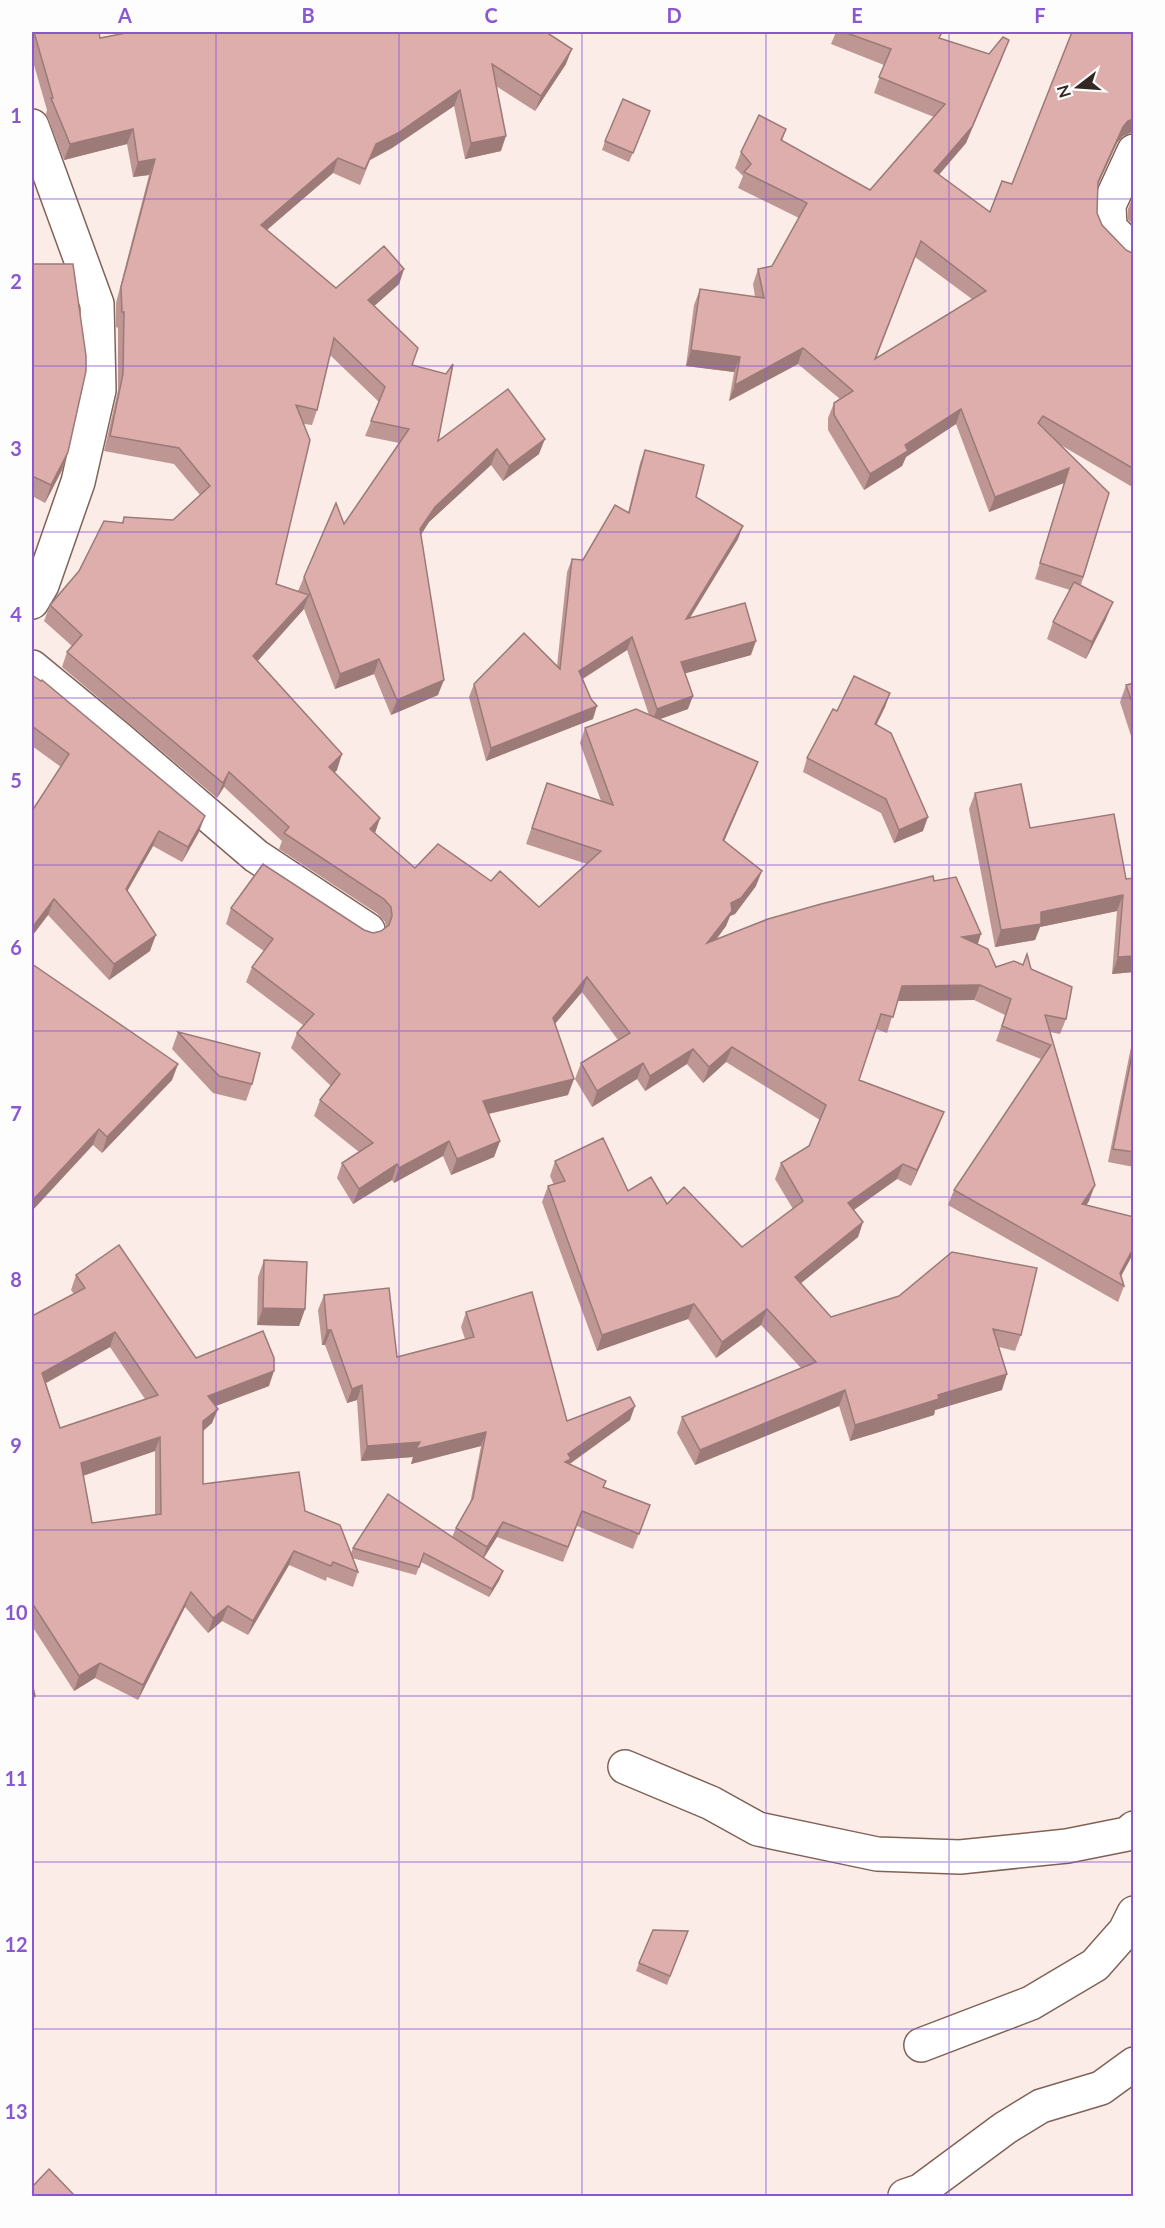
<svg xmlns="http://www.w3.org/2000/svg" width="1165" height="2228" font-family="Lato,sans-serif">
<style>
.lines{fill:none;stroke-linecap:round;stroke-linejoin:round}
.minor-casing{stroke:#816257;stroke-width:36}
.minor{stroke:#fff;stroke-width:33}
.wall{fill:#be9694;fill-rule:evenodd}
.shaded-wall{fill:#9b7a78}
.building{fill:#ddaeac;stroke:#9b7a78;stroke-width:1.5;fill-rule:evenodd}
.grid{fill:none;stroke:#8958d0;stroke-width:1.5;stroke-opacity:0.55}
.neatline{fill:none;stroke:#8958d0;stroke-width:2}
.grid-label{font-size:20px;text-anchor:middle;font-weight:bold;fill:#8958d0}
</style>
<rect width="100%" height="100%" fill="#fbece7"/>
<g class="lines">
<defs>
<g id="minor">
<path d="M32 126 97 304 99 390 78 482 42 585 32 602"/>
<path d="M1134 151 1109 205 1110 228 1134 252"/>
<path d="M32 667 117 737 256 856 368 930"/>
<path d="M625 1767 711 1803 758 1829 877 1854 960 1857 1067 1846 1127 1834 1134 1828"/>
<path d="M921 2045 1031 2003 1095 1965 1125 1931 1134 1913"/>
<path d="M905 2196 920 2191 1005 2128 1041 2106 1101 2088 1134 2064"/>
</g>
</defs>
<!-- minor casing -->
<use href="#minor" class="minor-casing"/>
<!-- minor -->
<use href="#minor" class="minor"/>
</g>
<!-- wall -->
<g class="wall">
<path d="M32 32H99L100 38 566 64 535 111 496 86 501 151 465 159 454 106 392 148 370 160 360 185 333 173 267 230 336 288 404 269 399 284 374 306 412 365 438 441 539 454 503 481 491 465 429 522 421 535 438 695 391 715 374 674 335 689 304 609 257 661 337 770 334 773 380 818 375 833 415 868 491 881 539 907 587 864 526 844 547 783 601 801 580 743 585 728 649 715 627 650 583 679 593 719 486 761 469 697 474 684 557 666 567 572 572 559 583 560 628 513 640 463 645 450 696 497 738 539 690 618 751 655 685 673 688 709 660 719 758 762 752 777 724 841 756 886 735 914 730 916 726 926 716 940 934 881 978 944 996 967 1031 969 1066 1019 1060 1034 1050 1032 1089 1201 1086 1205 1134 1217V1252L1121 1276 1124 1286 1118 1302 948 1205 954 1190 1041 1059 996 1041 1005 1015 974 1000 897 1001 887 1033 876 1029 859 1080 944 1112 938 1127 911 1186 897 1179 854 1210 863 1222 858 1237 801 1283 831 1317 899 1296 1021 1335 1015 1351 999 1347 1002 1390 935 1410 934 1415 850 1441 839 1406 695 1465 677 1433 682 1417 801 1368 761 1325 716 1358 688 1319 597 1351 542 1202 548 1186 554 1185 550 1176 555 1161 628 1191 667 1204 742 1247 793 1209 775 1179 781 1163 809 1146 820 1120 726 1062 703 1083 687 1064 645 1091 637 1079 592 1107 575 1079 581 1063 618 1040 582 992 555 1024 568 1095 489 1114 500 1141 494 1157 451 1175 443 1156 394 1183 392 1180 353 1204 337 1178 342 1163 359 1152 314 1116 320 1100 331 1086 291 1048 297 1033 303 1025 246 982 252 967 264 951 226 924 231 908 364 930 373 933 381 931 386 928 385 922 378 914 279 849 282 841 224 787 217 798 62 667 67 652 72 646 44 621 50 605 122 523 124 517 173 520 200 495 174 464 104 451 118 390V328L116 327V303L149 175 133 177 127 144 64 160 46 114 47 110 32 58ZM330 355 379 402 365 436 399 443 344 524 304 577 298 591 276 584 304 424 312 425 317 410Z"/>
<path d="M836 32H942L939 38 989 54 1003 56 966 143 939 175 990 212 1134 32V133L1132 132 1123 136 1117 143 1098 185 1097 213 1102 225 1126 250 1134 254V488L1059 444 1109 493 1081 585 1106 619 1086 659 1047 639 1053 622 1070 590 1035 579 1064 483 989 512 956 424 906 457 902 466 864 490 828 430V418L834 403 840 399 798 364 729 401 734 372 686 366 694 305 700 289 755 297 753 284 758 269 772 266 799 218 738 188 743 176 735 168 741 152 786 129 782 141 870 190 934 117 874 93 884 65 831 44ZM915 257 972 299 876 359Z"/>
<path d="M647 120 629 162 602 150 605 141Z"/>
<path d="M1134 193V225L1128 220V209Z"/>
<path d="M32 264 68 452 62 470 45 503 32 496Z"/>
<path d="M32 675 199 832 182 862 153 846 127 891 150 951 109 980 48 915 32 936V811L61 767 32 746Z"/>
<path d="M1134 683V745L1120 702 1126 685Z"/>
<path d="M890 693 885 707 876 725 923 831 894 843 881 813 803 772 807 758 837 711Z"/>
<path d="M975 793 1030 828 1126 879 1134 972 1112 974 1117 911 1040 927 1035 940 995 947 969 809Z"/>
<path d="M32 964 178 1064 172 1080 102 1153 93 1145Z"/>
<path d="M178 1032 252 1084 246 1101 213 1093 172 1049Z"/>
<path d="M1134 1040V1167L1108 1162 1131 1047Z"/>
<path d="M264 1260 305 1309 299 1326 257 1325 258 1277Z"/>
<path d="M76 1275 196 1358 269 1386 216 1406 212 1423 203 1431V1484L305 1511 351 1553 353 1548 452 1537 456 1528 470 1504 481 1446 411 1464 413 1457 361 1461 357 1400 347 1403 325 1345H322L318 1310 324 1295 397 1357 465 1339 461 1327 466 1312 567 1421 630 1420 570 1464 606 1481 604 1487 650 1505 633 1549 577 1526 563 1562 497 1537 484 1558 500 1579 489 1597 421 1562 416 1575 352 1558 358 1572 353 1587 327 1577 326 1581 289 1565 248 1635 222 1621 208 1633 185 1607 138 1700 95 1678 74 1691 32 1626V1316L74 1294 71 1290ZM110 1347 145 1399 60 1428 46 1383ZM155 1451V1515L92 1523 83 1476Z"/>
<path d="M688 1931 667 1985 636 1971 639 1963Z"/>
</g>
<!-- shaded-wall -->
<g class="shaded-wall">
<path d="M1009 40 966 143 928 187 934 171Z"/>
<path d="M572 49 566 64 535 111 541 96Z"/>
<path d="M460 90 454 106 392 148 370 160 360 185 376 144Z"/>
<path d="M1134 119V133L1132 132 1123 136 1117 143 1092 197 1098 182 1123 127 1128 121Z"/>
<path d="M133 129 127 144 64 160 70 144Z"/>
<path d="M506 136 501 151 465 159 471 143Z"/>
<path d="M338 158 333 173 255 240 261 225Z"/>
<path d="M155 159 149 175 133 177 138 162Z"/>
<path d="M404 269 399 284 363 316 368 300Z"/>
<path d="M803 348 798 364 729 401 735 385Z"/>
<path d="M691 350 740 357 734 372 686 366Z"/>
<path d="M961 409 956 424 906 457 902 466 864 490 870 474 905 445Z"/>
<path d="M545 439 539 454 503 481 509 466Z"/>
<path d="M497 449 491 465 429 522 414 545 420 529 435 507Z"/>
<path d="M68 452 62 470 45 503 51 485Z"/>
<path d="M1069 468 1064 483 989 512 995 497Z"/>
<path d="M743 526 738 539 681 632 686 619Z"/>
<path d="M309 595 303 610 248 672 253 656Z"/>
<path d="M1113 602 1106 619 1086 659 1092 642Z"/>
<path d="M632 637 627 650 574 684 579 671Z"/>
<path d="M756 641 751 655 676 676 681 662Z"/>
<path d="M379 659 374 674 335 689 340 674Z"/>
<path d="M444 680 438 695 391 715 397 700Z"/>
<path d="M890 693 885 707 870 738 875 724Z"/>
<path d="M693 696 688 709 652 722 657 709Z"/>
<path d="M597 706 593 719 486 761 491 748Z"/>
<path d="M342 754 337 770 323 783 329 767Z"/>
<path d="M758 762 752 777 718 855 723 840Z"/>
<path d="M229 772 224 787 217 798 223 783Z"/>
<path d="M205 816 199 832 182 862 188 847Z"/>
<path d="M928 817 923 831 894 843 899 830Z"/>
<path d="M380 818 375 833 370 829Z"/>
<path d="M159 831 153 846 120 904 126 889Z"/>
<path d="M762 871 756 886 735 914 730 916 726 926 701 959 707 943 731 903Z"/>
<path d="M1123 895 1117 911 1040 927 1035 940 995 947 1001 930 1041 912Z"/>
<path d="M54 899 48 915 32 936V928Z"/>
<path d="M981 934 976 950 962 937Z"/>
<path d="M156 935 150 951 109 980 114 964Z"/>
<path d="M1134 956V972L1112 974 1118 957Z"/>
<path d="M587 977 582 992 547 1033 553 1018Z"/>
<path d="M980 985 974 1000 896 1001 902 986Z"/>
<path d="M732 1047 726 1062 703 1083 709 1067Z"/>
<path d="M693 1049 687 1064 645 1091 650 1076Z"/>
<path d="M643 1063 637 1079 592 1107 597 1091Z"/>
<path d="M178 1064 172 1080 102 1153 107 1137Z"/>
<path d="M574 1079 568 1095 478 1116 483 1101Z"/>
<path d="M944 1112 938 1127 911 1186 917 1170Z"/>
<path d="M99 1129 93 1145 32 1211V1201Z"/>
<path d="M449 1141 443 1156 394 1183 399 1168Z"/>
<path d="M500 1141 494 1157 451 1175 457 1159Z"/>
<path d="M397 1164 392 1180 353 1204 359 1189Z"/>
<path d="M903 1164 897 1179 842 1218 848 1203Z"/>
<path d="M1095 1185 1089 1201 1077 1220 1082 1204Z"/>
<path d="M863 1222 858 1237 790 1292 795 1277Z"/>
<path d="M1134 1247V1252L1118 1282 1120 1273Z"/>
<path d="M694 1304 688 1319 597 1351 602 1335Z"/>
<path d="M263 1308 305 1309 299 1326 257 1325Z"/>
<path d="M767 1309 761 1325 716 1358 722 1342Z"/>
<path d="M327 1330H331L325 1345H322Z"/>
<path d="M115 1332 110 1347 37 1388 42 1373Z"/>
<path d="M274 1371 269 1386 202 1411 208 1396Z"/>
<path d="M1007 1374 1002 1390 935 1410 934 1415 850 1441 855 1425 938 1395Z"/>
<path d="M362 1385 357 1400 347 1403 352 1389Z"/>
<path d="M845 1390 839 1406 695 1465 700 1450Z"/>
<path d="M635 1406 630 1420 569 1464 560 1476 568 1454Z"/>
<path d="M218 1409 212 1423 197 1436 203 1421Z"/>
<path d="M486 1432 481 1446 411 1464 413 1457 361 1461 367 1446Z"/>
<path d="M160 1437 155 1451 76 1478 81 1463Z"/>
<path d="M503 1522 497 1537 481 1562 487 1547Z"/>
<path d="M294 1551 289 1565 248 1635 253 1621Z"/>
<path d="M503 1571 500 1579 489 1597 492 1589Z"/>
<path d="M191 1592 185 1607 138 1700 143 1685Z"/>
<path d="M228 1606 222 1621 208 1633 213 1618Z"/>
<path d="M100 1663 95 1678 74 1691 79 1676Z"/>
<path d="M35 1696 32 1705V1697Z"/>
</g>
<!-- building -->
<g class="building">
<path d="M34 32H99L100 38 131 32H546L572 49 541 96 492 64 506 136 471 143 460 90 398 133 376 144 365 169 338 158 261 225 336 288 384 246 404 269 368 300 418 348 412 365 446 374 453 364 438 441 508 389 545 439 509 466 497 449 435 507 420 529 444 680 397 700 379 659 340 674 304 577 336 503 344 524 409 429 371 421 385 387 334 338 317 410 296 405 310 440 276 584 309 595 253 656 342 754 329 767 380 818 370 829 415 868 438 844 491 881 500 871 539 907 601 851 532 828 547 783 613 805 585 728 636 709 758 762 723 840 762 871 741 898 731 903 732 911 707 943 768 919 821 904 933 876 934 881 956 877 981 934 962 937 988 949 996 967 1014 961 1023 965 1027 954 1031 969 1072 987 1066 1019 1045 1015 1095 1185 1082 1204 1134 1217V1247L1120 1273 1124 1286 954 1190 1051 1045 1002 1026 1011 999 980 985 902 986 893 1017 881 1014 859 1080 944 1112 917 1170 903 1164 848 1203 863 1222 795 1277 831 1317 899 1296 952 1252 1037 1268 1021 1335 993 1329 1007 1374 938 1395 939 1399 855 1425 845 1390 700 1450 682 1417 816 1362 767 1309 722 1342 694 1304 602 1335 548 1186 565 1181 555 1161 603 1138 628 1191 651 1177 667 1204 684 1187 742 1247 803 1201 781 1163 809 1146 826 1105 732 1047 709 1067 693 1049 650 1076 643 1063 597 1091 581 1063 630 1033 587 977 553 1018 574 1079 483 1101 500 1141 457 1159 449 1141 399 1168 397 1164 359 1189 342 1163 373 1143 320 1100 340 1074 297 1033 314 1014 252 967 273 939 231 908 263 864 364 930 373 933 381 931 389 925 392 916 391 907 384 899 284 833 289 827 229 772 223 783 67 652 82 635 50 605 79 571 104 521 123 523 124 517 173 520 210 486 179 448 110 436 123 374 124 312H122L121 287 155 159 138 162 133 129 70 144 51 98H53Z"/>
<path d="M844 32H942L939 38 989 54 1003 37 1009 40 972 127 934 171 990 212 1002 181 1012 184 1072 32H1134V119L1128 121 1123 127 1098 182 1097 213 1102 225 1126 250 1134 254V469L1043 416 1038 423 1109 493 1083 577 1040 563 1069 468 995 497 961 409 905 445 908 451 870 474 834 415V403L853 391 803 348 735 385 740 357 691 350 700 289 764 298 758 269 772 266 807 203 744 172 751 164 741 152 759 115 786 129 781 140 870 190 945 104 879 77 891 49ZM921 241 986 291 875 359Z"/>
<path d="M623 99 650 111 633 153 605 141Z"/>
<path d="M32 264H73L86 356V371L68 452 51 485 32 476Z"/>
<path d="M645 450 704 465 696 497 743 526 686 619 745 603 756 641 681 662 693 696 657 709 632 637 579 671 591 699 597 706 491 748 474 684 524 633 560 669 572 559 583 560 615 505 629 513Z"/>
<path d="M1074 582 1113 602 1092 642 1053 622Z"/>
<path d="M32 675 41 681 42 680 205 816 188 847 159 831 126 889 156 935 114 964 54 899 32 928V811L69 754 32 726Z"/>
<path d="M854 676 890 693 875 724 891 733 928 817 899 830 886 799 807 758 833 709 837 711Z"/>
<path d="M1134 683V708L1126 685Z"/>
<path d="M1021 784 1030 828 1114 814 1126 879 1134 878V956L1118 957 1123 895 1041 912V924L1001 930 975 793Z"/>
<path d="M32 964 178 1064 107 1137 99 1129 32 1201Z"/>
<path d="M178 1032 260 1053 252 1084 219 1076Z"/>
<path d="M1134 1045V1152L1113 1149Z"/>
<path d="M119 1245 196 1358 263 1331 274 1358V1371L208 1396 218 1409 203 1421V1484L299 1472 305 1511 340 1525 358 1572 333 1562 331 1566 294 1551 253 1621 228 1606 213 1618 191 1592 143 1685 100 1663 79 1676 32 1603V1316L85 1288 76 1275ZM115 1332 158 1395 60 1428 42 1373ZM160 1437 161 1514 92 1523 81 1463Z"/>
<path d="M264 1260 307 1262 305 1309 263 1308Z"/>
<path d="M389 1288 397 1357 474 1337 466 1312 532 1292 567 1421 630 1397 635 1406 568 1454 571 1459 565 1462 606 1481 603 1487 650 1505 639 1534 582 1511 568 1547 503 1522 487 1547 456 1528 473 1498 486 1432 416 1449 420 1442 367 1446 362 1385 352 1389 331 1330H327L324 1295Z"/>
<path d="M388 1494 503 1571 492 1589 424 1553 419 1567 353 1548Z"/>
<path d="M32 1683 35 1696 32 1697Z"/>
<path d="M653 1930 688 1931 670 1976 639 1963Z"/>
<path d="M49 2169 75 2196H32V2187Z"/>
</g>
<!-- grid -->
<path class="grid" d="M216 32V2196M399 32V2196M582 32V2196M766 32V2196M949 32V2196M32 199H1134M32 366H1134M32 532H1134M32 698H1134M32 865H1134M32 1031H1134M32 1197H1134M32 1363H1134M32 1530H1134M32 1696H1134M32 1862H1134M32 2029H1134"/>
<!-- border -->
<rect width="1165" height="2228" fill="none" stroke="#fdfdfd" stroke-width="66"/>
<!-- north arrow -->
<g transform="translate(1078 87) rotate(253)" stroke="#fdfdfd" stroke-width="4.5" paint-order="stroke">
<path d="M0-4.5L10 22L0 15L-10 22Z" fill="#352823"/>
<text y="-9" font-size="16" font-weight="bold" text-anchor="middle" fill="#352823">N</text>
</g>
<rect x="33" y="33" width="1099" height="2162" class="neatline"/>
<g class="grid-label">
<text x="125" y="23">A</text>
<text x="308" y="23">B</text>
<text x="491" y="23">C</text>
<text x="674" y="23">D</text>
<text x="857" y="23">E</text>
<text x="1040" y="23">F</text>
<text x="16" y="123">1</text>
<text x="16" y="289">2</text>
<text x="16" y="456">3</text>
<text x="16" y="622">4</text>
<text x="16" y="788">5</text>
<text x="16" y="955">6</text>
<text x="16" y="1121">7</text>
<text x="16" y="1287">8</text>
<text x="16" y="1453">9</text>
<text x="16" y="1620">10</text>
<text x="16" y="1786">11</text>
<text x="16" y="1952">12</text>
<text x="16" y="2119">13</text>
</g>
</svg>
